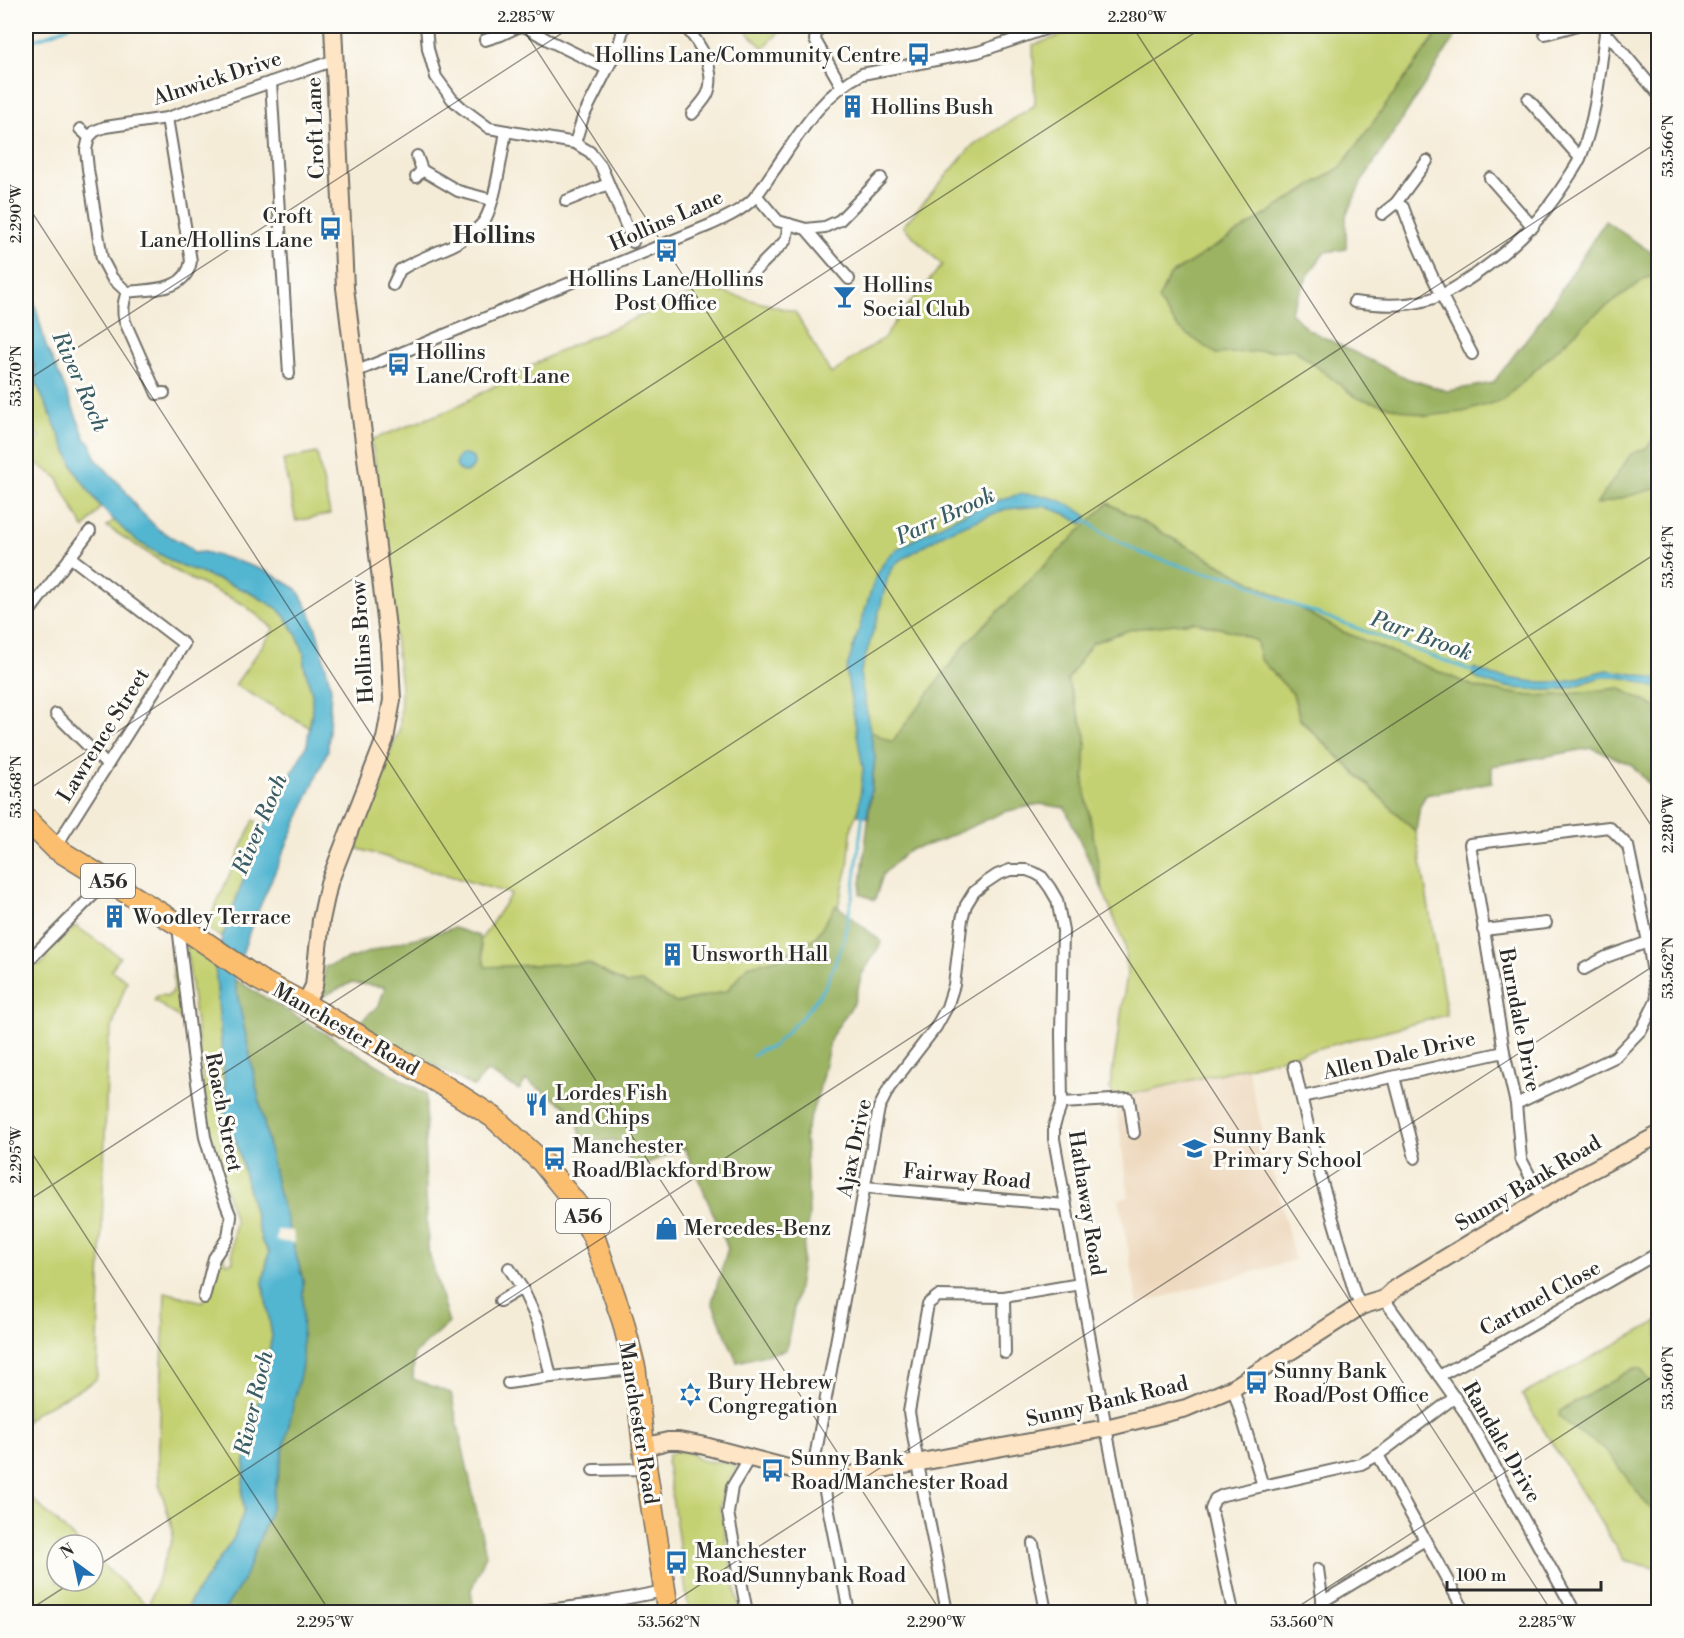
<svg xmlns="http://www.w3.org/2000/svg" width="1684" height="1638" font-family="'Libre Bodoni',serif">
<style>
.built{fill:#edd7bb}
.green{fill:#c4d172;stroke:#787e4e;stroke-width:1.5}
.forest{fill:#9bb364;stroke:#636f48;stroke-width:1.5}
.water{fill:#53b6d1;stroke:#3f707e;stroke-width:1.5}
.pier{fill:#f5ecd8}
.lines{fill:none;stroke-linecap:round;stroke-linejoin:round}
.stream{stroke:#53b6d1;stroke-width:3}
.street-casing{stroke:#726f68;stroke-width:14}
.secondary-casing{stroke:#726f68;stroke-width:20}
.highway-casing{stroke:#726f68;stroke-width:24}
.street{stroke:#fff;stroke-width:10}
.secondary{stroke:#fde5c5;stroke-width:16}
.highway{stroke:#fbbd6e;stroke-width:21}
.ticks{fill:none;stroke:#2b2b2b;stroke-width:1.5;stroke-opacity:0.45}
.labels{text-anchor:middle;stroke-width:6;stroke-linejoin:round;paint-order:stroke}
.shield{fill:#fdfcf7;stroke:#6a6a68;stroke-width:1.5}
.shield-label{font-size:20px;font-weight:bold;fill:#2b2b2b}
.poi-label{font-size:21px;fill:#2b2b2b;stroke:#fdfcf7;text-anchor:start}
.street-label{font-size:21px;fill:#2b2b2b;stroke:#fdfcf7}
.water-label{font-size:22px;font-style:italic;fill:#395c65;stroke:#fdfcf7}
.quarter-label{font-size:24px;font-weight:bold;fill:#2b2b2b;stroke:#fdfcf7}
.neatline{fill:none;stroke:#2b2b2b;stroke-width:2}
.ticks-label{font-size:15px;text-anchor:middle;fill:#2b2b2b}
</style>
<rect width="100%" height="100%" fill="#fdfcf7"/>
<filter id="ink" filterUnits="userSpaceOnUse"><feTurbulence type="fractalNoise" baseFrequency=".0167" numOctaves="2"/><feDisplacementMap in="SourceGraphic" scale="12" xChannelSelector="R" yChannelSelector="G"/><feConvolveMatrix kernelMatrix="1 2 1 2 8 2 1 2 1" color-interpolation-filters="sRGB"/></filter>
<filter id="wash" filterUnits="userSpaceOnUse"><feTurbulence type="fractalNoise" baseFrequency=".008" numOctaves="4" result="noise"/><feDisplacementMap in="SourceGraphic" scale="24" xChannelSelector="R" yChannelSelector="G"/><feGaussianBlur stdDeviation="1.35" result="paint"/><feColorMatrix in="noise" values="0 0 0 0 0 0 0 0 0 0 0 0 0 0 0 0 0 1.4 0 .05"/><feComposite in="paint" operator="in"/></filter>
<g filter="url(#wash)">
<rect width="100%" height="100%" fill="#f5ecd8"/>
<!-- built -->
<path class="built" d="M1247 1067 1295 1260 1138 1304 1119 1199 1129 1197 1115 1098Z"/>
<!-- green -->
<g class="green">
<path d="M741 26H786L763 48Z"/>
<path d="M1088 26H1443L1341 167 1170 275 1216 354 1294 349 1357 398 1503 400 1593 316 1646 278 1658 276V708L1619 688 1560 695 1530 696 1478 688 1341 631 1108 503 892 743 852 824 848 867 838 907 816 937 781 958 748 966 727 991 676 1003 641 982 626 984 588 963 485 967 480 941 511 894 352 847 400 728 401 686 379 509 377 473 371 440 452 409 559 351 689 295 704 287 795 312 831 374 885 337 896 320 942 265 903 226 971 147 1035 105 1033 45Z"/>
<path d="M34 364 37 385 76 472 101 507 84 529 62 488 58 478 26 456V452L40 437 26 424V368Z"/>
<path d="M317 453 330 514 296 521 283 460Z"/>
<path d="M115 520 127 533 205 575 247 591 277 608 286 618 298 637 304 653V665L312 693V711L309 727 235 685 274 629 243 604 182 575 106 526Z"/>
<path d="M1194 621 1232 631 1257 641 1260 659 1293 694 1300 720 1416 832 1447 1015 1247 1067 1115 1098 1110 1088 1127 974 1124 942 1103 891 1084 785 1086 735 1067 680 1092 643 1132 629Z"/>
<path d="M254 820 264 827 258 847 247 870 222 938 206 927Z"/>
<path d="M76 926 120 957 111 970 127 981 117 1010 108 1043 97 1375 96 1379 91 1383 35 1413 26 1422V973L34 965H40L46 959V953Z"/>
<path d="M173 940 176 942 184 1021 154 1000 157 996 163 995 167 997 174 989 171 941Z"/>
<path d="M186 944 215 964 225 1092 224 1112 237 1145 262 1242 269 1251 263 1283 272 1336 261 1394 248 1433 242 1494 244 1511 234 1538 183 1612H26V1493L81 1545H57V1581H93V1556L148 1606 172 1539 173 1531 159 1483 158 1467 165 1292 203 1302 223 1249 225 1263 233 1262 232 1245 235 1221 210 1138Z"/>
<path d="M1658 1321V1569L1624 1560 1522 1395Z"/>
<path d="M677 1451 691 1453C703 1468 721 1457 737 1466L723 1491 720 1508 740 1612H689L667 1463 669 1454Z"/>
</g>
<!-- forest -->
<g class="forest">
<path d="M1443 26H1462L1361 183 1346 216V249L1325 252 1309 274 1290 312 1307 329 1406 378 1447 391 1493 383 1549 309 1605 221 1658 257V276L1646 278 1593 316 1503 400 1463 412 1426 416 1357 398 1294 349 1216 354 1178 328 1158 300 1170 275 1341 167Z"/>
<path d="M1658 434V488L1596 505 1631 454 1646 448Z"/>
<path d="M1108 503 1341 631 1478 688 1530 696 1560 695 1619 688 1658 708V794L1632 765 1592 748 1492 766V782L1426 795 1420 805 1416 832 1300 719 1293 694 1260 659 1257 641 1232 631 1194 622 1132 629 1092 643 1067 680 1086 736 1084 785 1103 891 1065 808 1040 804 1004 812 937 842 909 850 883 874 875 900 860 894 874 767 866 729 892 742 967 642Z"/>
<path d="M836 905 882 942 862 974 854 1003 831 1037 819 1091 805 1133 809 1214 799 1282 786 1350 737 1362 712 1302 728 1248 685 1148 635 1168 615 1140 594 1142 581 1136 576 1113 526 1080 519 1090 487 1071 474 1087 358 1024 379 1005 385 987 351 983 321 997 325 967 393 944 454 928 479 936 485 967 588 963 626 984 641 982 676 1003 727 991 748 966 781 958 816 937Z"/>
<path d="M234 979 426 1094 425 1161 428 1250 449 1323 414 1354 413 1379 451 1393 486 1555 471 1590 474 1612H223L243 1581 303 1280 277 1186Z"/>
<path d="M1634 1368 1641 1369 1658 1394V1514L1648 1506 1605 1449 1574 1429 1559 1416 1560 1411Z"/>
</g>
<!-- water -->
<g class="water">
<path d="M26 270 46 346 62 381 86 440 91 443 95 458 124 489 137 508 159 530 191 548 193 553 204 552 237 561 268 572 297 589 309 610 318 635 331 688 328 750 251 927 234 979 277 1186 303 1280 302 1365 270 1512 243 1581 223 1612H183L234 1538 244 1511 242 1494 248 1433 261 1394 272 1336 263 1283 269 1252 262 1242 237 1145 224 1112 225 1092 215 964 222 938 247 870 258 847 264 827 307 744 312 711V693L304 665V653L298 637 286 618 277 608 247 591 175 563 140 543 127 533 101 507 89 491 76 472 37 385 34 364 31 357 26 333Z"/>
<circle cx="465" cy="463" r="9"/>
<path d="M1021 494C1049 495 1065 499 1088 517L1082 524 1065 514 1044 506 1006 509 945 533 896 563 888 576 878 616 860 674 875 758 867 817 858 815 863 769 846 671 874 581C878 573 882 564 888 557 895 549 906 544 915 539 949 520 982 503 1021 494Z"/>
<path d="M1474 668 1495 676 1535 682H1565L1594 673 1608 670 1640 675 1658 680V689C1641 682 1623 675 1604 677 1590 679 1578 687 1564 689 1545 692 1484 689 1473 675Z"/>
</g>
<!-- pier -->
<path class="pier" d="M277 1230 293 1231 294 1243 276 1241Z"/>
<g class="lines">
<!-- stream -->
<g class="stream">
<path d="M26 42 46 36 69 26"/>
<path d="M1082 517 1101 532 1141 553 1200 572 1235 577 1278 599 1475 672"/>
<path d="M753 1056 760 1050 772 1047 803 1016 824 989 843 943 854 887 863 813"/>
</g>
</g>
</g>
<g filter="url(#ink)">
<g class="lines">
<defs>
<g id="street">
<path d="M426 26 428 49 436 77 452 99 462 108 489 128 575 143"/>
<path d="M624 26 618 48 583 117 575 143 590 152 601 166 633 242"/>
<path d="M684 26C700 42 718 72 707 95 703 102 697 108 692 114"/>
<path d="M817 26 815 40 842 87"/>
<path d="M1545 34 1575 26"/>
<path d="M1605 36 1611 38 1658 94"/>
<path d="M485 40 501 35 518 27 524 26 548 40 607 69"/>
<path d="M271 82 289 374"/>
<path d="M1528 99 1580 158"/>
<path d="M167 118 191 261C186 292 152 289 127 292L112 278 102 259 88 169 86 150 89 137 95 131 105 127 167 118 335 60"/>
<path d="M80 129 89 137"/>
<path d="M417 156 422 170"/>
<path d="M1427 161 1396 203 1403 207C1421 258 1447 306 1472 354"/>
<path d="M416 177 422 170 458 191 492 200"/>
<path d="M1490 178 1533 227"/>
<path d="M756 195 778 221 806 229 849 279"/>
<path d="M566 201 608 184"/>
<path d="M1382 214 1396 203"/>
<path d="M806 229 825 227 840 220 881 178"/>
<path d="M747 279 786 240 789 224"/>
<path d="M393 285 400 270C417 259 437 253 455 244 465 238 477 231 484 221 495 205 502 153 506 131"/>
<path d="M127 292C123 303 122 311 125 322L157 394 164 393"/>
<path d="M1354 302C1378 305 1403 307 1427 300 1446 295 1463 283 1479 272 1516 245 1543 218 1567 180 1572 172 1578 164 1581 156 1597 115 1600 69 1606 26"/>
<path d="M355 372 710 225C725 218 741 211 753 199 762 190 768 178 775 169 799 134 823 93 862 74L978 52 1054 26"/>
<path d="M26 616 90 531"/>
<path d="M56 714 107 765"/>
<path d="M55 848 184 644 70 557"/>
<path d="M184 928 179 935 194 1062 205 1137 220 1189 231 1217 228 1237 214 1258 204 1298"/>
<path d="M1483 930 1546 923"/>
<path d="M26 963 107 881"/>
<path d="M1584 969 1606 957 1648 942"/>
<path d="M1294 1066 1319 1172 1355 1294 1361 1306"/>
<path d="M1394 1077 1415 1158"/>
<path d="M1302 1097 1504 1052"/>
<path d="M1062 1103 1129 1099 1134 1133"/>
<path d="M1516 1104 1615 1057 1642 1029 1657 999 1648 942 1628 846 1609 827 1470 844 1504 1052 1516 1104 1521 1159 1542 1199"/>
<path d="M865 1187 1065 1205"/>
<path d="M509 1268 522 1288 538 1322 551 1377"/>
<path d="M1004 1297 1005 1353"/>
<path d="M1384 1299 1464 1411 1575 1612"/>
<path d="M500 1301 522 1288"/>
<path d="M1439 1376 1501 1343 1658 1253"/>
<path d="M508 1383 551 1377 635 1369"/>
<path d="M1233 1388 1263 1486"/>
<path d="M1378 1455 1465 1612"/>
<path d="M593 1470 646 1469"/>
<path d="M812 1474 879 1108 889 1088 936 1027 947 1007 954 985 962 919 966 905 974 892 985 883 997 875 1010 870H1027L1035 873 1042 877 1050 888 1057 900 1063 930 1061 1034 1062 1103 1054 1126V1139L1106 1428 1142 1612"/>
<path d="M822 1477 849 1612"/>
<path d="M1033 1544 1046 1612"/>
<path d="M1318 1569 1324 1612"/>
<path d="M1322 1602 1425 1540"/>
<path d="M538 1612 540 1611 603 1603 664 1591"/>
<path d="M747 1612 728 1513 732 1487 750 1457"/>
<path d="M947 1612 918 1464 909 1412 928 1304 938 1296 1004 1297 1080 1284"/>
<path d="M1233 1612 1213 1517 1211 1509 1215 1499 1223 1495 1361 1464 1378 1455 1455 1397"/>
</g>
<g id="secondary">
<path d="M305 1004 314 986 321 920 329 883 385 739 392 700 389 644 345 288 333 26"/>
<path d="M644 1447 668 1441H679L701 1445 822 1477 834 1478 1106 1428 1186 1408 1233 1388 1361 1306 1384 1299 1396 1288 1577 1178 1658 1135"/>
</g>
<path id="highway" d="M26 819 55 848 184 928 258 979 305 1004 446 1087 493 1117 542 1162 577 1205 595 1240 623 1321 635 1369 646 1469 668 1612"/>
</defs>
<!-- street casing -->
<use href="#street" class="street-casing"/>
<!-- secondary casing -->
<use href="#secondary" class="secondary-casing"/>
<!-- highway casing -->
<use href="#highway" class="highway-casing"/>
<!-- street -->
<use href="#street" class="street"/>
<!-- secondary -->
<use href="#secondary" class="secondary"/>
<!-- highway -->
<use href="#highway" class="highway"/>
</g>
</g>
<!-- ticks -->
<path class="ticks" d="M521 26 1552 1612M1132 26 1658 836M26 203 941 1612M26 381 573 26M26 791 1205 26M26 1144 330 1612M26 1202 1658 142M93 1569 1658 552M26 1612 74 1581M658 1612 1658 963M1290 1612 1658 1373"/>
<!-- icons -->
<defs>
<symbol id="bus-bare" viewBox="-9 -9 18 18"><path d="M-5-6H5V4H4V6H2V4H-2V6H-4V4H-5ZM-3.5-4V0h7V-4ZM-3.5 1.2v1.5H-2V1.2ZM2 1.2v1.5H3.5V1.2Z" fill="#1f6fb2" stroke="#fdfcf7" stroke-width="2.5" paint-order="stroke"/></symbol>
<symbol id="building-bare" viewBox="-9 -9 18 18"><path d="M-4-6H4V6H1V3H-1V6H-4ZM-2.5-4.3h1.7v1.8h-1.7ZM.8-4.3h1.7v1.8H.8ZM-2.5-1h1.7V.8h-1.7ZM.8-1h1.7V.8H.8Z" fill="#1f6fb2" stroke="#fdfcf7" stroke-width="2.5" paint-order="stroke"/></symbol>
<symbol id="bar-bare" viewBox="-9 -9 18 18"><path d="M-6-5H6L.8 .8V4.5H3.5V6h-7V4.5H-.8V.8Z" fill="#1f6fb2" stroke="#fdfcf7" stroke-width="2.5" paint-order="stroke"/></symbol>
<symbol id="restaurant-bare" viewBox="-9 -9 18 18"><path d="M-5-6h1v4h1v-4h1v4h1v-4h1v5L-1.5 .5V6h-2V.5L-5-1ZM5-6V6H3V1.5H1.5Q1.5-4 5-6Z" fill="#1f6fb2" stroke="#fdfcf7" stroke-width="2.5" paint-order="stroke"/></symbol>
<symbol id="school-bare" viewBox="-9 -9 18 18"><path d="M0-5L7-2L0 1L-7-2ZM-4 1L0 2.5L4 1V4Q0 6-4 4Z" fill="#1f6fb2" stroke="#fdfcf7" stroke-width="2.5" paint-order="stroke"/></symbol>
<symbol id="shop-bare" viewBox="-9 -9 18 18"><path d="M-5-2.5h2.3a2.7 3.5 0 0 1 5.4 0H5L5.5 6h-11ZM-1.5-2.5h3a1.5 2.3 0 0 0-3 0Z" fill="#1f6fb2" stroke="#fdfcf7" stroke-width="2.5" paint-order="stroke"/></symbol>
<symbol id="synagogue-bare" viewBox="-9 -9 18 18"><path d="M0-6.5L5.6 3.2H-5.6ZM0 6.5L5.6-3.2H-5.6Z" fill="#1f6fb2" stroke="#fdfcf7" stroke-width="2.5" paint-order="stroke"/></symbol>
</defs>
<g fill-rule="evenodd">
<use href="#bus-bare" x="902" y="38" width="33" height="33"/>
<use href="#building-bare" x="836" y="90" width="33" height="33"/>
<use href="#bus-bare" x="314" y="212" width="33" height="33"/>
<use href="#bus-bare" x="650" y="234" width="33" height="33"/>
<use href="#bar-bare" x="828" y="280" width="33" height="33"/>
<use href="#bus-bare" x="382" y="348" width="33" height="33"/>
<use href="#building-bare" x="98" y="900" width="33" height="33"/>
<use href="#building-bare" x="656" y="938" width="33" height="33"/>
<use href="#restaurant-bare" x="520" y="1088" width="33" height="33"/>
<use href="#school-bare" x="1178" y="1132" width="33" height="33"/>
<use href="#bus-bare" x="538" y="1142" width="33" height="33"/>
<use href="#shop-bare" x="650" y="1212" width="33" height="33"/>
<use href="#bus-bare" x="1240" y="1366" width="33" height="33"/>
<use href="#synagogue-bare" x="674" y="1378" width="33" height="33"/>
<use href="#bus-bare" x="756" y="1454" width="33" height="33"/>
<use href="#bus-bare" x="660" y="1546" width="33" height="33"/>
</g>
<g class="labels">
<!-- shield labels -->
<g class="shield">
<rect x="81" y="864" width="54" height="34" rx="4.5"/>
<rect x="556" y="1199" width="54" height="34" rx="4.5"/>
</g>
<g class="shield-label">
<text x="108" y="888">A56</text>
<text x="583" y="1223">A56</text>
</g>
<!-- poi labels -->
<g class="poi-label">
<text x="901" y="62" text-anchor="end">Hollins Lane/Community Centre</text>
<text x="871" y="114">Hollins Bush</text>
<text x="313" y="223" text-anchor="end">Croft<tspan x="313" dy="24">Lane/Hollins Lane</tspan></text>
<text x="666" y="286" text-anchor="middle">Hollins Lane/Hollins<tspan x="666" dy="24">Post Office</tspan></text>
<text x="863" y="292">Hollins<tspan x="863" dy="24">Social Club</tspan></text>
<text x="416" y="359">Hollins<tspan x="416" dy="24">Lane/Croft Lane</tspan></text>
<text x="133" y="924">Woodley Terrace</text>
<text x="691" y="961">Unsworth Hall</text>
<text x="555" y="1100">Lordes Fish<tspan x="555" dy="24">and Chips</tspan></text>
<text x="1213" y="1143">Sunny Bank<tspan x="1213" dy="24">Primary School</tspan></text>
<text x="572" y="1153">Manchester<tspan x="572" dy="24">Road/Blackford Brow</tspan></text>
<text x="684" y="1235">Mercedes-Benz</text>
<text x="1274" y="1378">Sunny Bank<tspan x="1274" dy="24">Road/Post Office</tspan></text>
<text x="708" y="1389">Bury Hebrew<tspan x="708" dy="24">Congregation</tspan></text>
<text x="791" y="1465">Sunny Bank<tspan x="791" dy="24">Road/Manchester Road</tspan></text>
<text x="695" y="1558">Manchester<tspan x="695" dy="24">Road/Sunnybank Road</tspan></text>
</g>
<!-- street labels -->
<g class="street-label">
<text transform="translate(217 78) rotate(-18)" y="7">Alnwick Drive</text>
<text transform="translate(315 128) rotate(-92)" y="7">Croft Lane</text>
<text transform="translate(666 220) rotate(-24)" y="7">Hollins Lane</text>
<text transform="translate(362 642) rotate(-94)" y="7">Hollins Brow</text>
<text transform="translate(103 735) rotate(-58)" y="7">Lawrence Street</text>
<text transform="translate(1520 1020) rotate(79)" y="7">Burndale Drive</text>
<text transform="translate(346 1029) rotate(30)" y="7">Manchester Road</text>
<text transform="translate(1399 1055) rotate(-13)" y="7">Allen Dale Drive</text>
<text transform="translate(224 1112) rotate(79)" y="7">Roach Street</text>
<text transform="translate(854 1148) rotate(-78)" y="7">Ajax Drive</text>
<text transform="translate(967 1176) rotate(5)" y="7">Fairway Road</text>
<text transform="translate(1528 1183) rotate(-31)" y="7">Sunny Bank Road</text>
<text transform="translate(1087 1203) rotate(81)" y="7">Hathaway Road</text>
<text transform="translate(1540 1298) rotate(-29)" y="7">Cartmel Close</text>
<text transform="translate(1107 1401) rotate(-13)" y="7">Sunny Bank Road</text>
<text transform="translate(639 1423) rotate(81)" y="7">Manchester Road</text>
<text transform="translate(1502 1442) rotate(60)" y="7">Randale Drive</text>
</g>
<!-- water labels -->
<g class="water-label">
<text transform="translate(81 381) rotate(66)" y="8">River Roch</text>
<text transform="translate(945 515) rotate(-25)" y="8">Parr Brook</text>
<text transform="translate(1422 635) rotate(20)" y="8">Parr Brook</text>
<text transform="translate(259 824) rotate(-67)" y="8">River Roch</text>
<text transform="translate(253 1403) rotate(-77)" y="8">River Roch</text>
</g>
<!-- quarter labels -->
<g class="quarter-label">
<text x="494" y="243">Hollins</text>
</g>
</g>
<!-- margin -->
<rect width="1684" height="1638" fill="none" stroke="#fdfcf7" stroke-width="66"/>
<!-- north arrow -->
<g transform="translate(75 1563) rotate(327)"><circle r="28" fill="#fdfcf7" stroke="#a9a8a5" stroke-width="1.5"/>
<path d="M0-4.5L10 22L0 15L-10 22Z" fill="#1f6fb2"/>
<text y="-9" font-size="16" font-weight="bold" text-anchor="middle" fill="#2b2b2b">N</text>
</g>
<!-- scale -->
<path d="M1447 1581v9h154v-9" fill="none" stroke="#2b2b2b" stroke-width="3"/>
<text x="1456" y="1581" font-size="18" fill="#2b2b2b" stroke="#fdfcf7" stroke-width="4.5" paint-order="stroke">100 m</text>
<rect x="33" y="33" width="1618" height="1572" class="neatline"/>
<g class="ticks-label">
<text x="526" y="22">2.285°W</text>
<text x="1137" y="22">2.280°W</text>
<text transform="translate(1668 146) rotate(-90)" y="5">53.566°N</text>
<text transform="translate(16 214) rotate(-90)" y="5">2.290°W</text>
<text transform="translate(16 376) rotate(-90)" y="5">53.570°N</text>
<text transform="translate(1668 557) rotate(-90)" y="5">53.564°N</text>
<text transform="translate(16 787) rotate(-90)" y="5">53.568°N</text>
<text transform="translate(1668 824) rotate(-90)" y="5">2.280°W</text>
<text transform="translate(1668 968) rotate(-90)" y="5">53.562°N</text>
<text transform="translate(16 1155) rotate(-90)" y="5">2.295°W</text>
<text transform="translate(1668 1378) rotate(-90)" y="5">53.560°N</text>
<text x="325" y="1627">2.295°W</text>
<text x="669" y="1627">53.562°N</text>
<text x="936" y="1627">2.290°W</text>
<text x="1302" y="1627">53.560°N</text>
<text x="1547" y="1627">2.285°W</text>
</g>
</svg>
